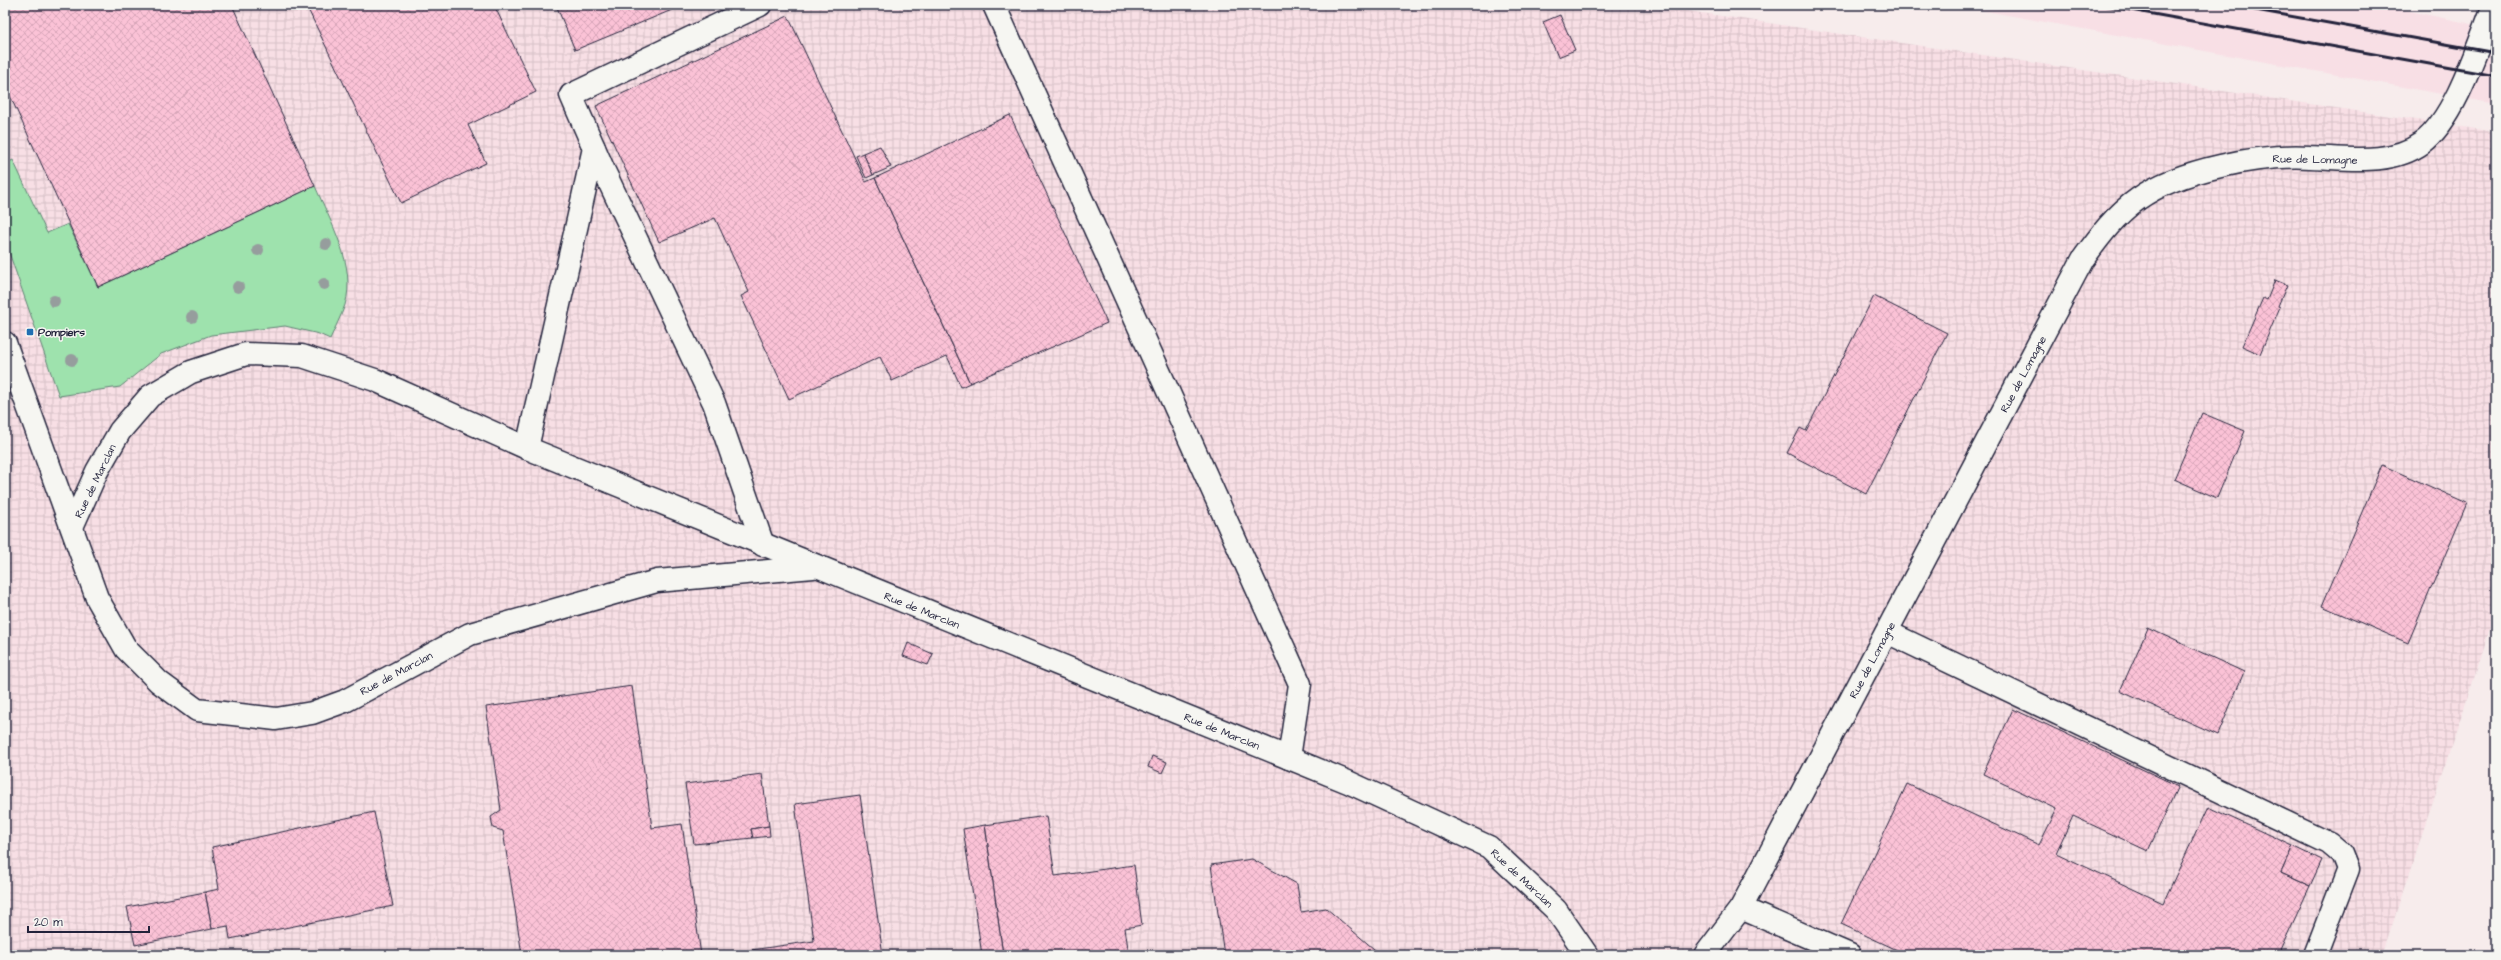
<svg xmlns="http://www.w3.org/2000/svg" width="2501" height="960" font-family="'Architects Daughter',sans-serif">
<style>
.built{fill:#f8dfe5}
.industrial{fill:url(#industrial-grid)}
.green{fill:#9ee2ad;stroke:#608274}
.building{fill:url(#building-cross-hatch);stroke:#22223b}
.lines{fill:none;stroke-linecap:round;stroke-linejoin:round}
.minor-casing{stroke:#22223b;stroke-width:25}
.minor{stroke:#f6f6f2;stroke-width:22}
.rail{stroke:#22223b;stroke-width:3}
.tree{fill:#969d9d}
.poi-dot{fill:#1f6fb2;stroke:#f6f6f2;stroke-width:1.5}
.labels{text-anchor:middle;stroke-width:3;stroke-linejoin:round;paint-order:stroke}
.street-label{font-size:11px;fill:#22223b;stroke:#f6f6f2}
.poi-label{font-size:11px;font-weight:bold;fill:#22223b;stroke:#f6f6f2;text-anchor:start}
</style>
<defs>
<pattern id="industrial-grid" width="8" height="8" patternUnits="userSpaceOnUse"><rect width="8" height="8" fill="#f8dfe5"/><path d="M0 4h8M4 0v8" fill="none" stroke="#d4bfc5"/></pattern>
<pattern id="building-cross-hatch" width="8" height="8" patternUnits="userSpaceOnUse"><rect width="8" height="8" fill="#fbc2d6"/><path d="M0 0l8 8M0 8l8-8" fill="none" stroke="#d7a6b9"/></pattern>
</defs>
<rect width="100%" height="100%" fill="#f7ecec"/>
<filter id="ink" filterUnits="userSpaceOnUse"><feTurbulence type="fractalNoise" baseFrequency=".025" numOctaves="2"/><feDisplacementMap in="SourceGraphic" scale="8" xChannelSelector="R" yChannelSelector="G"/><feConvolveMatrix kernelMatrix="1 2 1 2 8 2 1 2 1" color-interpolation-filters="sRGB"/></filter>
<g filter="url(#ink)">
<!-- built -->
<path class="built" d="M1952 5H2381L2496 29V104Z"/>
<!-- industrial -->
<path class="industrial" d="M5 5H1648L2496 132V611L2382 955H5Z"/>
<!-- green -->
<path class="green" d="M13 160 47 233 68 224 98 287 315 186C330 221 357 266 345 305 341 316 335 328 330 339L319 334 285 326 211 335 161 354 120 387 59 396 5 241V164Z"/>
<!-- building -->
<g class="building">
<path d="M5 5H232L315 186 98 287 5 85Z"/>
<path d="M306 5H494L536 92 468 125 486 163 401 203Z"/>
<path d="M556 5H684L575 50Z"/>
<path d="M1560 15 1575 50 1558 57 1543 22Z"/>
<path d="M788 16 866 182 875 178 970 383 961 387 947 356 892 381 880 357 789 399 741 296 749 292 715 218 659 242 596 106Z"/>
<path d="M1010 115 1107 323 970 383 875 178Z"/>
<path d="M880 146 891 167 873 175 863 153Z"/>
<path d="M863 153 873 175 866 178 856 156Z"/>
<path d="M2275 280 2287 285 2278 306 2280 307 2260 354 2242 346 2263 298 2267 300Z"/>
<path d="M1874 296 1947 333 1866 494 1787 453 1800 428 1806 431Z"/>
<path d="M2202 413 2245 431 2217 498 2174 479Z"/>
<path d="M2382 465 2467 503 2408 643 2322 606Z"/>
<path d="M2148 628 2244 672 2218 735 2120 691Z"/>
<path d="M908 643 933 654 928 665 903 656Z"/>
<path d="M632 686 652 828 682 824 701 955H522L503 831 493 828 491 817 501 810 486 707Z"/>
<path d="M2013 709 2178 786 2148 851 2073 816 2056 853 2163 903 2208 807 2293 846 2281 873 2310 886 2278 955H1908L1841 924 1907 784 2039 845 2057 809 1983 774Z"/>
<path d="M1152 756 1167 762 1162 773 1148 767Z"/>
<path d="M762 774 769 826 751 829 753 838 694 844 685 784Z"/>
<path d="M860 795 883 955H752L751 950 814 941 795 804Z"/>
<path d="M374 812 393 906 230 939 228 926 212 929 205 892 219 889 212 847Z"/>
<path d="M1046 816 1055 876 1134 865 1142 925 1125 928 1129 955H1003L985 825Z"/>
<path d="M985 825 1003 955H982L963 829Z"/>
<path d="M769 826 770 836 753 838 751 829Z"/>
<path d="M2293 846 2322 860 2310 886 2281 873Z"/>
<path d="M1252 859 1297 884 1301 912 1326 908 1381 955H1224L1211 865Z"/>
<path d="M205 892 212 929 135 945 127 907Z"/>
</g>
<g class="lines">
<defs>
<g id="minor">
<path d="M760 5 571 95 604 171 714 403 763 545"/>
<path d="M994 5 1300 684 1289 758"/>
<path d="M5 343 97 598 126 649 159 682 197 710 276 719 312 713 345 701 470 634 657 581 813 567"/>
<path d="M527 448 594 148"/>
<path d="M72 527 97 471 120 431 150 396 191 372 246 354 302 356 375 380 527 448 1348 782 1489 847 1556 910 1587 955"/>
<path d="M1887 632 2329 843 2342 854 2348 869 2315 955"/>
<path d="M1741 908 1850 955"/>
<path d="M1705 955 1741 908 2083 259C2099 237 2115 215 2138 199 2178 170 2261 154 2310 157 2346 158 2390 166 2422 143 2456 118 2478 45 2494 5"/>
</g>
</defs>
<!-- minor casing -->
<use href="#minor" class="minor-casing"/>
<!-- minor -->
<use href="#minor" class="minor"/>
<!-- rail -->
<g class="rail">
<path d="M2103 5 2496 76"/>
<path d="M2228 5 2496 53"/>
</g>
</g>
<!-- trees -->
<g class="tree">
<circle cx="326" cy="244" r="6"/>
<circle cx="258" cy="250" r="6"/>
<circle cx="324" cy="284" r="6"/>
<circle cx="238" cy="287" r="6"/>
<circle cx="54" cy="301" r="6"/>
<circle cx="192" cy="317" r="6"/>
<circle cx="72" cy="360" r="6"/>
</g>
</g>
<!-- markers -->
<rect class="poi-dot" x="26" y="328" width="8" height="8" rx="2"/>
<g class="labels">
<!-- street labels -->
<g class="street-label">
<text transform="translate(2315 159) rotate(1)" y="4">Rue de Lomagne</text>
<text transform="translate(2023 374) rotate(-62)" y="4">Rue de Lomagne</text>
<text transform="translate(95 481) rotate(-64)" y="4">Rue de Marclan</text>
<text transform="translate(922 610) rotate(22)" y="4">Rue de Marclan</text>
<text transform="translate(1872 660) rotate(-62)" y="4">Rue de Lomagne</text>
<text transform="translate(396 673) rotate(-28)" y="4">Rue de Marclan</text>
<text transform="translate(1222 731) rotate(22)" y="4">Rue de Marclan</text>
<text transform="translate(1522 878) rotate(43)" y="4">Rue de Marclan</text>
</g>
<!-- poi labels -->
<g class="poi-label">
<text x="38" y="336">Pompiers</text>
</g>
</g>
<!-- margin -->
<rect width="2501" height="960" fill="none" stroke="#f6f6f2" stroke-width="20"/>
<rect x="10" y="10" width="2481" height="940" fill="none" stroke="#22223b" stroke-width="1.5" filter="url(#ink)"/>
<!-- scale -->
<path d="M28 926v6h121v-6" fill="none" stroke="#22223b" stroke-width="2"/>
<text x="34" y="926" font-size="12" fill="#22223b" stroke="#f6f6f2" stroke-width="3" paint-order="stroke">20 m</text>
</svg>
